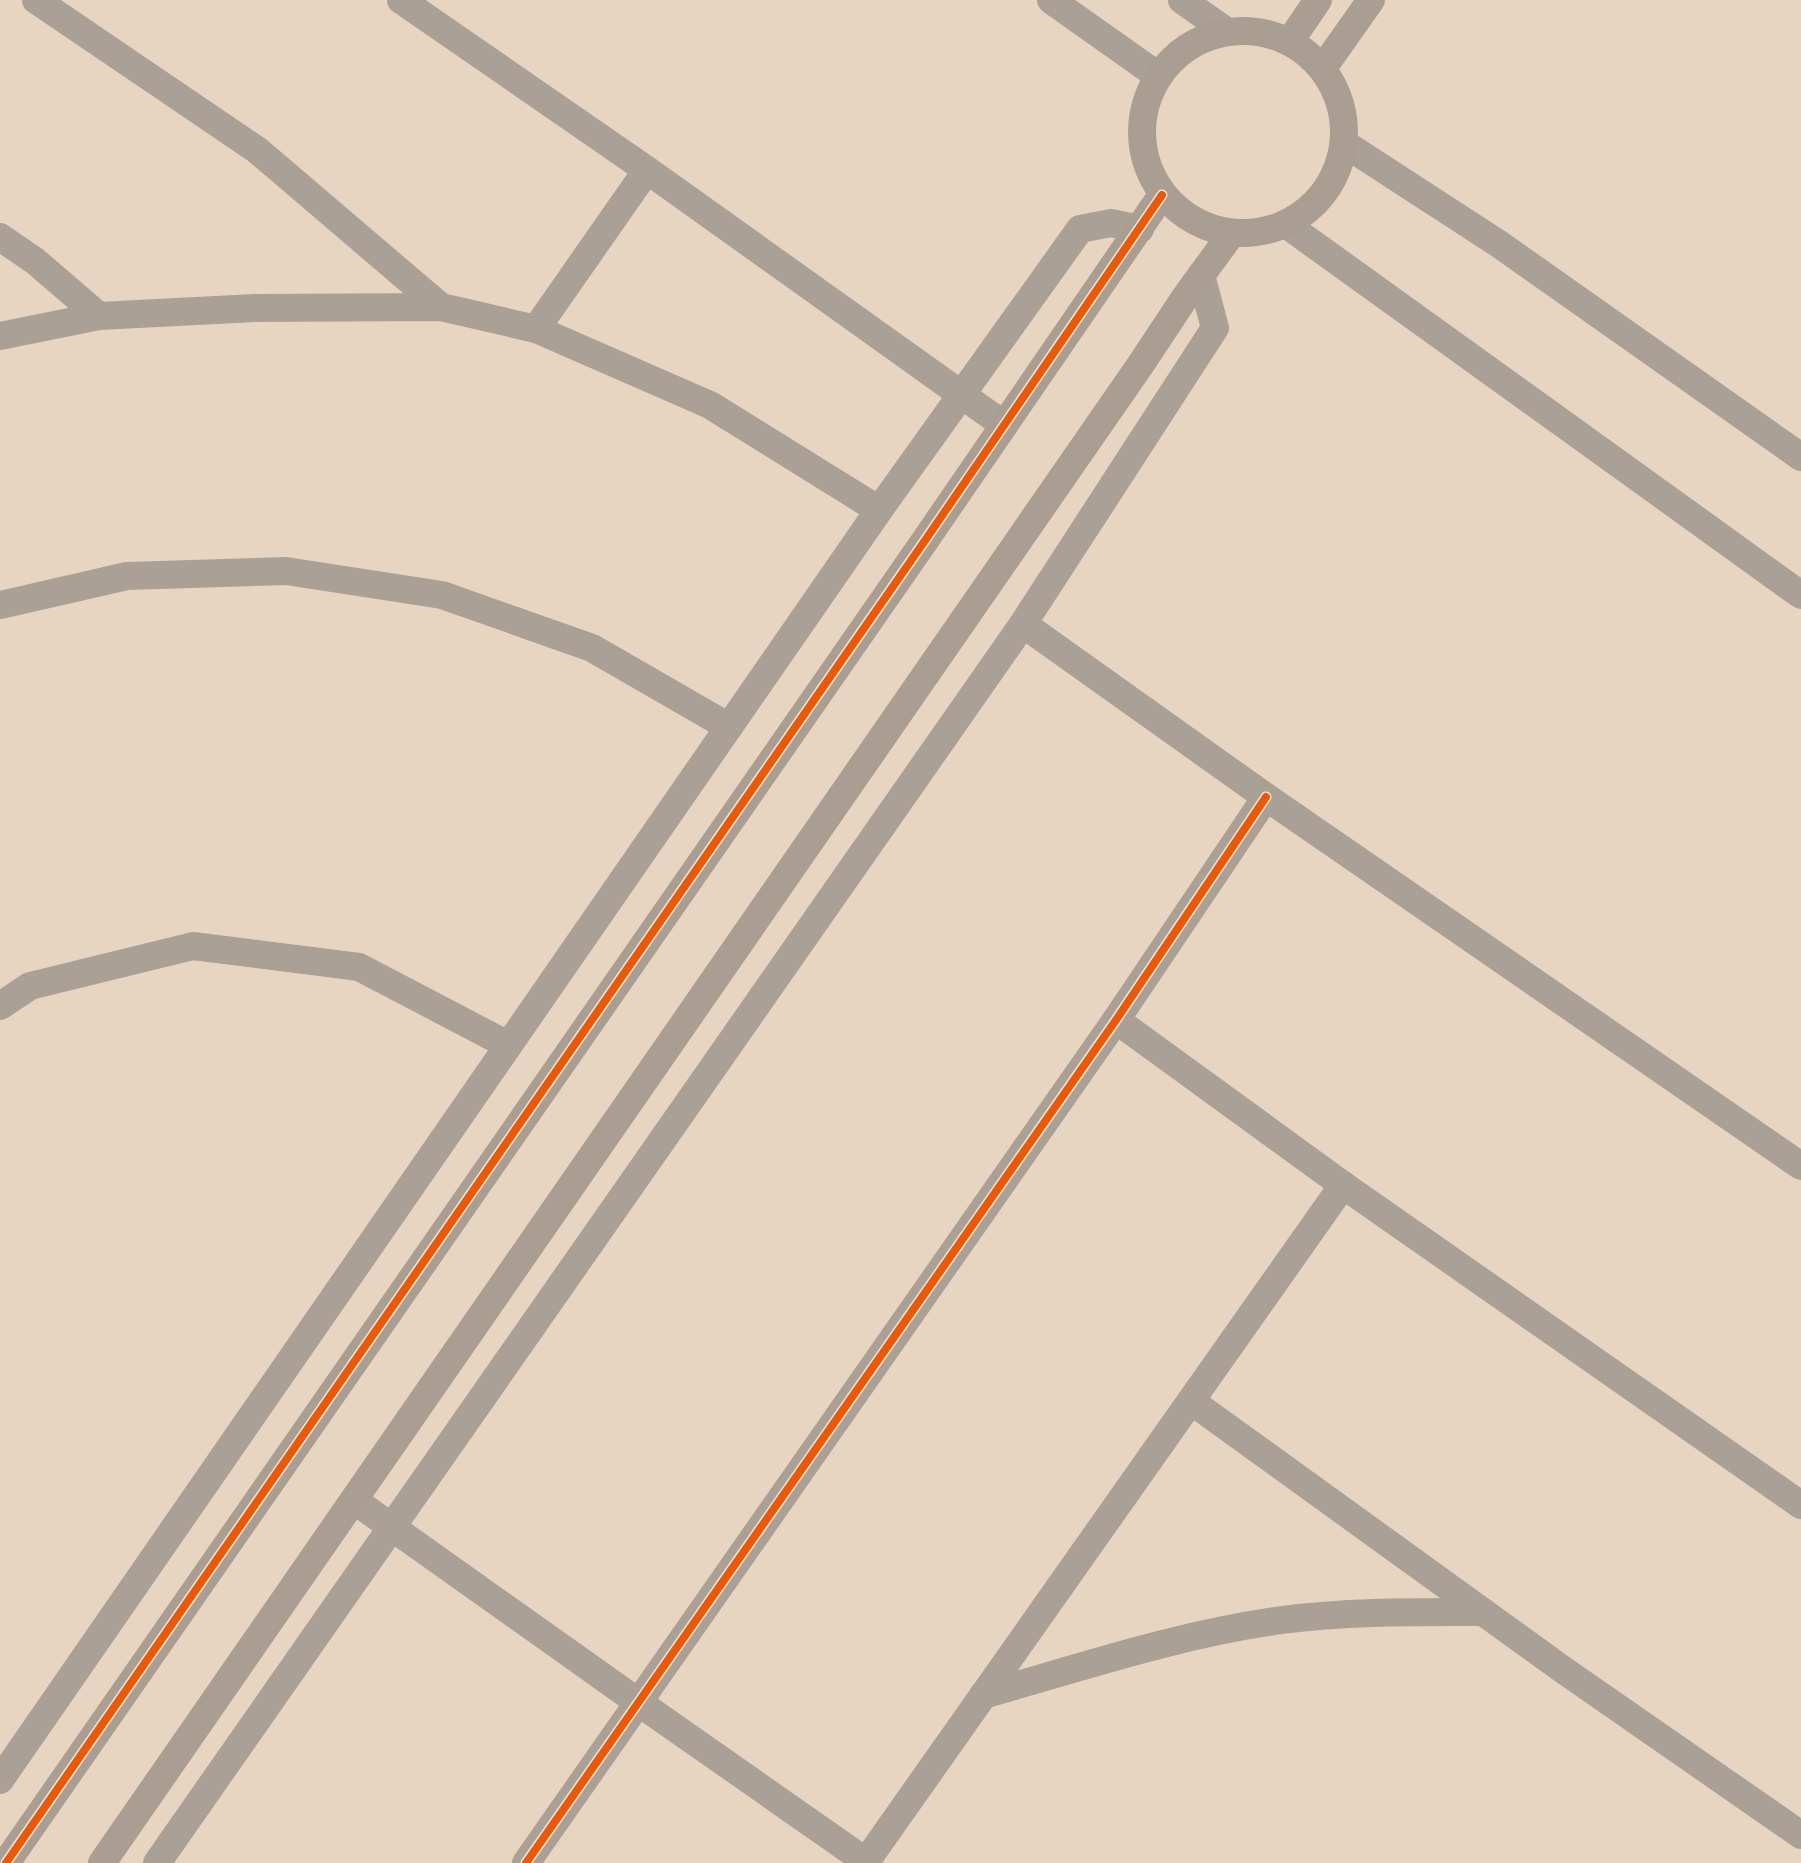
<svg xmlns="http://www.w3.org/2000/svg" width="1801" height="1863" font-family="'Times New Roman',serif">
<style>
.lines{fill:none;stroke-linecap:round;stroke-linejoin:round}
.street{stroke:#aaa096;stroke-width:28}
.secondary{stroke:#aa9e92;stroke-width:28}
.cycleway-casing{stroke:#f9e7d4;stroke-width:11}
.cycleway{stroke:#e8590c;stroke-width:8}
</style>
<rect width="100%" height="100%" fill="#e8d5c1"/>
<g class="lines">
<!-- street -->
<g class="street">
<path d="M36 0 257 150 441 307"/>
<path d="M401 0 647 170 1004 425"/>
<path d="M1051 0 1157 75"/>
<path d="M1182 0 1226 31"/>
<path d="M1345 144 1499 244 1801 457"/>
<path d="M1287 225 1801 595"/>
<path d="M0 237 35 261 99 316"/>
<path d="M536 329 647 170"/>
<path d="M0 336 99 316 255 308 441 307 536 329 710 405 879 510"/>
<path d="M0 605 127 576 286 571 442 595 592 648 729 727"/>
<path d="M1023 624 1266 797 1801 1166"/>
<path d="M0 1006 30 986 193 946 359 967 508 1045"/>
<path d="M1116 1020 1343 1185 1801 1505"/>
<path d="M1191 1401 1562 1669 1801 1835"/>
<path d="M355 1501 638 1702 868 1863"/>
<path d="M983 1695C1082 1667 1180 1634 1282 1620 1349 1611 1416 1612 1483 1612"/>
<path d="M0 1780 879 510 1080 229 1111 223 1140 229"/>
<path d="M157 1863 1023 624 1215 328 1201 275"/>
<path d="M526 1863 1116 1020 1266 797"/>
<path d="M865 1863 1343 1185"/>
</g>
<!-- secondary -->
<g class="secondary">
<circle cx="1243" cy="132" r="101"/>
<path d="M1290 41 1318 0"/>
<path d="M1323 68 1371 0"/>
<path d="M6 1863 926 539 1162 195"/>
<path d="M102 1863 1141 364 1186 296 1232 233"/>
</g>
<defs>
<g id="cycleway">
<path d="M6 1863 926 539 1162 195"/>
<path d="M526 1863 1116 1020 1266 797"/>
</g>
</defs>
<!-- cycleway casing -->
<use href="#cycleway" class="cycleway-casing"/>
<!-- cycleway -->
<use href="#cycleway" class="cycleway"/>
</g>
</svg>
